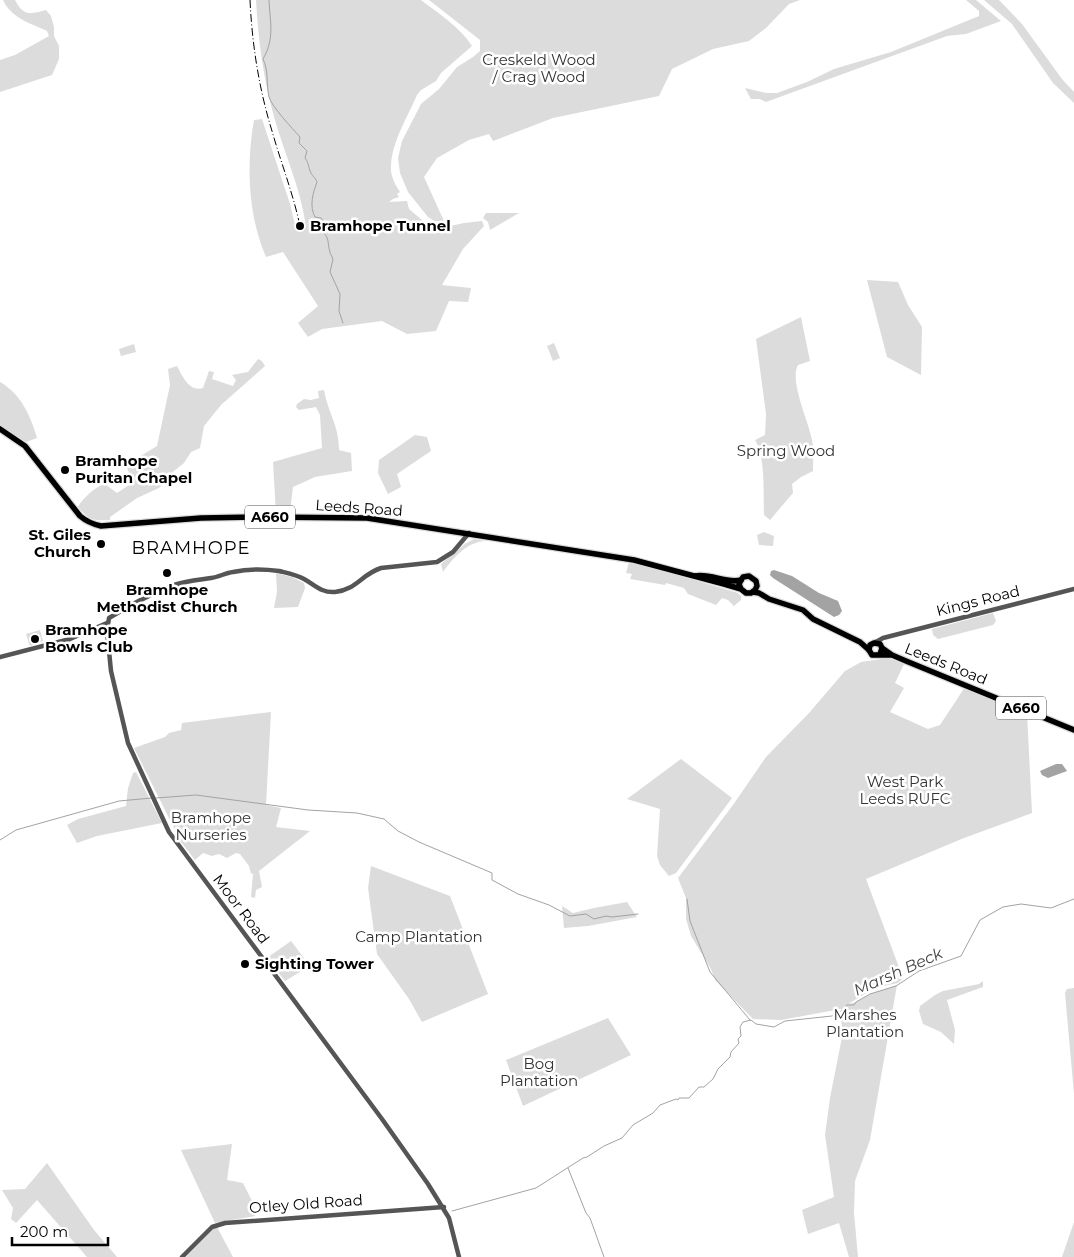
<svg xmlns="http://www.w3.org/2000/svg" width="1074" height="1257" font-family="Montserrat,sans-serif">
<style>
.green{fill:#dcdcdc}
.water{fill:#a3a3a3}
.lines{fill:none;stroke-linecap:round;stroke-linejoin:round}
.stream{stroke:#a3a3a3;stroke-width:1}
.trunk-casing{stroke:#dbdbdb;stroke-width:8}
.tertiary{stroke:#555;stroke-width:4.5}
.trunk{stroke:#000;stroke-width:5.5}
.rail{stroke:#000;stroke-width:1;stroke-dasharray:8 2.5 1 2.5;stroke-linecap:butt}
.poi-dot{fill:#000;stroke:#fff;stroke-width:2}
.labels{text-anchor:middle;stroke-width:5;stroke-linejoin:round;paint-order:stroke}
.shield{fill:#fff;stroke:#4c4c4c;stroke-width:1}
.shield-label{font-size:14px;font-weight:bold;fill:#000}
.park-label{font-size:15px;fill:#333;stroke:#fff}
.poi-label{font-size:15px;font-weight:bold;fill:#000;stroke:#fff;text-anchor:start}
.street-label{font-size:15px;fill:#000;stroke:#fff}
.water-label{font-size:16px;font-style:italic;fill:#444;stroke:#fff}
.quarter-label{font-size:18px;letter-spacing:1px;fill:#000;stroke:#fff}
</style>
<rect width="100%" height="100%" fill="#fff"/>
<!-- green -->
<g class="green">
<path d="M3 0H15C24 17 30 14 46 10L51 16 54 27V36L59 46V59L52 75 0 92V60L15 55 49 36 47 31C30 23 11 18 3 0Z"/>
<path d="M256 0H421C438 13 460 27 472 46L441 73 436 81 421 90 417 95C407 118 392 142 391 166 390 175 395 185 400 192L397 194 399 197 393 199 389 202 407 201 409 209 429 226 446 227 464 223 482 221 484 226 463 249 442 285 471 288 468 302 449 301 436 331 407 334 382 321 322 329 308 337 298 323 318 306 283 252 266 257C248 216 246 164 254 120L262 119 290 204 296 229 306 227C301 188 283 151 273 113 263 76 258 38 256 0Z"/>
<path d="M429 0H800L789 4 766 28 749 41 713 49 672 69 659 96 553 118 493 141 489 134 469 140 437 158 424 177 444 221H434L428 217 408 192 400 173 398 158 402 141 421 104 439 89 457 67 473 57 480 51V40Z"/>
<path d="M966 0H976L1001 21 966 34 947 36 766 102 760 99H751L745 88 766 93H777L807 82 834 69 891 52 979 16V11Z"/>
<path d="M984 0H999L1022 24 1062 79 1074 92V103L1053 83 1012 24Z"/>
<path d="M486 213H519L490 230 488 222 483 218Z"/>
<path d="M867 280 898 282 908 305 922 327 921 375 887 357Z"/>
<path d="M801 317 810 361 798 365C789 381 809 422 812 440 814 450 813 461 813 471L801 477 792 484 793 493 770 520 764 515C763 494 766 458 755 440L765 435 766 414 756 339Z"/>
<path d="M554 343 560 358 553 361 547 346Z"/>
<path d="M134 344 136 352 121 356 119 349Z"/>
<path d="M258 359 262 361 265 366 221 405 204 426 200 448 191 452 184 463 169 475 167 480 159 488 137 498 110 517V520C93 521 89 520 78 507 82 499 96 486 105 484L117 493 129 485 132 480 127 468 129 463 157 446 170 385 168 369 177 366C183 377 189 392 203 388L209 371 214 372 212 379 233 386 236 380 232 375 248 372Z"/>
<path d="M0 382C21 394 30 415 37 438L26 442 0 425Z"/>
<path d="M324 390C328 413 339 425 339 450L351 453 352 471 315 477 293 487 290 512 276 514 273 462 322 448 320 415 316 407 299 410 296 407 297 404 304 399 311 400 319 398 318 391Z"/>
<path d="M415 435 427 437 431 451 397 474 401 487 388 494 378 473 379 460Z"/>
<path d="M764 532 774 536 773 546 759 545 757 535Z"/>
<path d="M474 539 486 541C468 541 453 558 443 572L441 564 465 544Z"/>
<path d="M629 562 648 566 738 593 741 596V600L734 606 728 600 722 598 716 605 688 594 684 588 666 583 665 585 630 579 632 574 626 573Z"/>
<path d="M276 573 292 577 304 583 305 588 298 607 274 608 277 592Z"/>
<path d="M993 613 996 621 993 625 938 639 933 635 932 629Z"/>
<path d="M40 630 43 641 30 646 26 634Z"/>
<path d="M889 658 904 664 895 683 904 688 890 712 928 729 940 725 965 687 1027 713 1032 813 964 838 866 879 903 978 898 983 875 988 848 1004 856 1002 870 994 897 985 870 1140 855 1181 854 1213 858 1257H849L839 1223 808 1234 802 1210 834 1197 825 1135 830 1098 842 1037 841 1009 781 1020 753 1019 715 980 711 969 691 936 686 919V898L678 878 733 805 766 757 809 713 845 671 861 662Z"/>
<path d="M271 712 266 805 281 808 276 827 310 831 259 871 262 887 256 890 255 898 251 897 253 873 251 874 249 866 240 854 236 853 227 858 219 854 212 856 203 853 195 860 181 842 134 748 165 737 169 733 181 730 182 723Z"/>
<path d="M681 759 732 798 676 873 669 876 660 865 657 856 660 809 627 799Z"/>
<path d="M136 772 162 823 97 836 77 843 67 825 78 819 126 806 128 788 133 773Z"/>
<path d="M371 866 450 896 488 994 422 1022 409 999 377 954 368 888Z"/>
<path d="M627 902 637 917 588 926 564 928 562 906 573 913 594 908Z"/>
<path d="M291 941 310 966 285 981 267 958Z"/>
<path d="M983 981V987L947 1000 955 1030 954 1044 941 1032 923 1024 919 1011 920 1006 935 995 943 991 979 984Z"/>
<path d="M1074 988V1094L1065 993 1067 989Z"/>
<path d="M608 1018 631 1055 523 1106 506 1060Z"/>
<path d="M232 1144 227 1180 243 1183 254 1205 255 1216 215 1223 181 1150Z"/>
<path d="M47 1163 94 1230 117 1257H87L37 1200 16 1223 11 1219 13 1208 2 1190 25 1189Z"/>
<path d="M1074 1222V1257H1062Z"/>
<path d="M217 1227 233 1257H186L213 1229Z"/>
</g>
<!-- water -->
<g class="water">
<path d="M774 570 792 576 819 593 838 601 842 611 839 615 834 617 773 578 770 575 771 571Z"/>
<path d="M1056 764H1062L1067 771 1048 778 1042 775 1040 771Z"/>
</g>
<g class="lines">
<!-- stream -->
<g class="stream">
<path d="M269 0C270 23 275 38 263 59 269 71 266 85 269 97 272 107 292 128 300 137L299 143 307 151 305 158C309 163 308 167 311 173 313 177 315 177 317 182 313 193 309 206 315 217L321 218 323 221 322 232C330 237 327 243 330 252 330 254 332 256 333 259L330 272 340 294 339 311 343 323"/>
<path d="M156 798 196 795 308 810 357 813 384 819 398 831 419 842 492 873V880L518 894 549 905 570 916 586 914 594 919 606 916 612 917 638 914"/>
<path d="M0 840 16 830 119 801 152 798"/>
<path d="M687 899 690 921 710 972 750 1020"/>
<path d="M568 1168 586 1213 590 1218 604 1257"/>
<path d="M452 1211 536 1188 583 1158 587 1157 604 1146 622 1138 633 1125 653 1113 660 1105 676 1099 678 1100 679 1098H689L699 1087H704L713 1079 718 1069 730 1057 731 1052 739 1043 738 1039 741 1036 740 1027 743 1022 751 1020 756 1024 774 1027 785 1021 832 1016 839 1013 847 1005H854L856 1002 870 994 896 986 919 971 961 956 980 920 1003 907 1021 904 1051 908 1074 899"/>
</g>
<defs>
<g id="trunk">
<path d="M0 429 25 446 80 516C87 522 92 524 101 526L201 518 262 517 367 518 634 560 724 584 741 589 746 593H751L755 590 757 586 756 581 749 576 743 577 739 584 741 589"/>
<path d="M695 576C711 573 726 584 741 580"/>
<path d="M753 592 759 593 769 599 803 610 813 619 860 642 869 650"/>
<path d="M882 648 892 655 906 661 1074 730"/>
<path d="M880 654 882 648 880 644 874 643 870 645 869 650 872 655H890"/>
</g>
</defs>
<!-- trunk casing -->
<use href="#trunk" class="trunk-casing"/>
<!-- tertiary -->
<g class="tertiary">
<path d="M874 643 883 638 1074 589"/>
<path d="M0 657 70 639 107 623"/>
<path d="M182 1257 212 1227 225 1223 444 1207"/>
<path d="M459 1257 449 1218 428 1184 382 1119 169 832 128 743 111 671 107 631 109 618C129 606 151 593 174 585 186 581 198 580 211 578 219 577 225 573 233 572 247 569 264 569 279 571 287 573 297 575 304 579 315 585 321 593 335 592 356 590 362 574 381 568L437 562 453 552 469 533"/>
</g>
<!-- trunk -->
<use href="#trunk" class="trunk"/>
<!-- rail -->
<path class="rail" d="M250 0C252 44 259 89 272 131 281 163 293 193 300 226"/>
</g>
<!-- markers -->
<g class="poi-dot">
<circle cx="300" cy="226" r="5"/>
<circle cx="65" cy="470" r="5"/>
<circle cx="101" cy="544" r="5"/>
<circle cx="167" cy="573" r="5"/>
<circle cx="35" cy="639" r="5"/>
<circle cx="245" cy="964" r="5"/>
</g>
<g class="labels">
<!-- shield labels -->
<g class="shield">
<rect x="245" y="505.5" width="50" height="23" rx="4"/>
<rect x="996" y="696.5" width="50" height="23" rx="4"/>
</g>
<g class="shield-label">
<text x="270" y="522">A660</text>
<text x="1021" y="713">A660</text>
</g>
<!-- park labels -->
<g class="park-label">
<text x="539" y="65">Creskeld Wood<tspan x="539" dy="17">/ Crag Wood</tspan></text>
<text x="786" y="456">Spring Wood</text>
<text x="905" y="787">West Park<tspan x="905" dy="17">Leeds RUFC</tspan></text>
<text x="211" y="823">Bramhope<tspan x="211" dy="17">Nurseries</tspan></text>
<text x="419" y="942">Camp Plantation</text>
<text x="865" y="1020">Marshes<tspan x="865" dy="17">Plantation</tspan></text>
<text x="539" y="1069">Bog<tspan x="539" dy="17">Plantation</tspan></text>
</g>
<!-- poi labels -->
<g class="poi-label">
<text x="310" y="231">Bramhope Tunnel</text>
<text x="75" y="466">Bramhope<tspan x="75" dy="17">Puritan Chapel</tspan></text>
<text x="91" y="540" text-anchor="end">St. Giles<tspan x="91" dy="17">Church</tspan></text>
<text x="167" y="595" text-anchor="middle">Bramhope<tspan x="167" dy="17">Methodist Church</tspan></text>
<text x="45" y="635">Bramhope<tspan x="45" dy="17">Bowls Club</tspan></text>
<text x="255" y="969">Sighting Tower</text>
</g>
<!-- street labels -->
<g class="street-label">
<text transform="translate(359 508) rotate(4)" y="5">Leeds Road</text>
<text transform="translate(978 601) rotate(-14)" y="5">Kings Road</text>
<text transform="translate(946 664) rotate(22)" y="5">Leeds Road</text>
<text transform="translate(241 909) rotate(53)" y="5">Moor Road</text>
<text transform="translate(306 1204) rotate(-4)" y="5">Otley Old Road</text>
</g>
<!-- water labels -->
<g class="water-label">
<text transform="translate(898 971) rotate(-24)" y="6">Marsh Beck</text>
</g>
<!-- quarter labels -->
<g class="quarter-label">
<text x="191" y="554">BRAMHOPE</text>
</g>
</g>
<!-- scale -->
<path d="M12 1237v8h96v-8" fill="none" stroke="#000000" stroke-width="2.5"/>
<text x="20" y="1237" font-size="15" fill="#000000" stroke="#ffffff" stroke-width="4" paint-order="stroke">200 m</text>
</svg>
